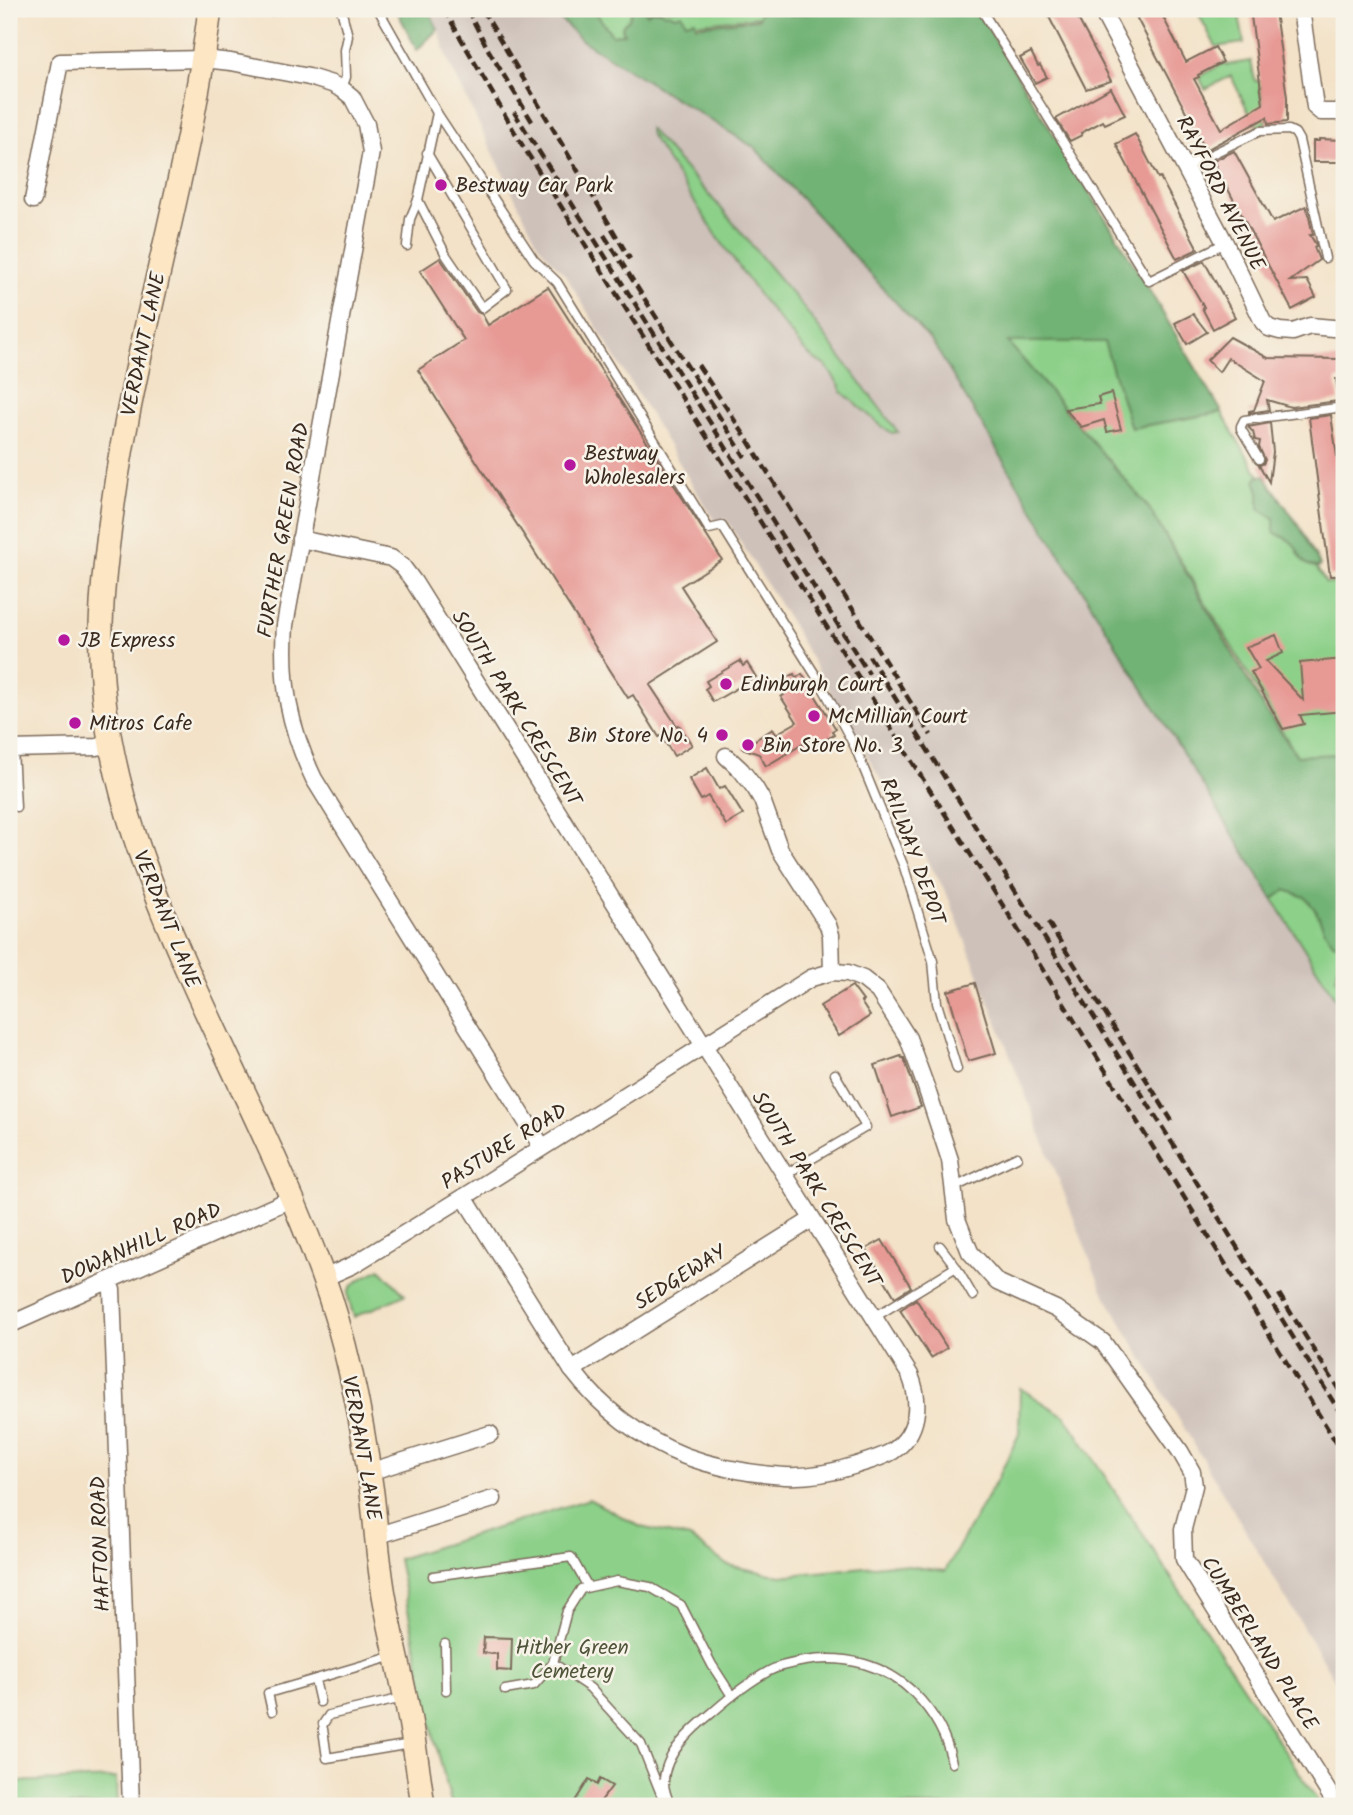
<svg xmlns="http://www.w3.org/2000/svg" width="1353" height="1815" font-family="Kalam,sans-serif">
<style>
.industrial{fill:#cec1ba}
.green{fill:#8cd089;stroke:#647d54;stroke-width:2}
.forest{fill:#71b275;stroke:#566e4a;stroke-width:2}
.building{fill:#e79994}
.lines{fill:none;stroke-linecap:round;stroke-linejoin:round}
.lane-casing{stroke:#7b6a5a;stroke-width:11}
.street-casing{stroke:#7b6a5a;stroke-width:19}
.secondary-casing{stroke:#7b6a5a;stroke-width:26}
.lane{stroke:#fff;stroke-width:8}
.street{stroke:#fff;stroke-width:16}
.secondary{stroke:#fce6c4;stroke-width:23}
.rail{stroke:#3b2a1e;stroke-width:4.5;stroke-dasharray:10 5;stroke-linecap:butt}
.poi-dot{fill:#b5179e;stroke:#f7f3e8;stroke-width:2.5}
.labels{text-anchor:middle;stroke-width:5;stroke-linejoin:round;paint-order:stroke}
.poi-label{font-size:21px;fill:#3b2a1e;stroke:#f7f3e8;text-anchor:start}
.street-label{font-size:21px;fill:#3b2a1e;stroke:#f7f3e8}
.park-label{font-size:21px;fill:#4f5439;stroke:#f7f3e8}
</style>
<rect width="100%" height="100%" fill="#f7f3e8"/>
<filter id="ink" filterUnits="userSpaceOnUse"><feTurbulence type="fractalNoise" baseFrequency=".0143" numOctaves="2"/><feDisplacementMap in="SourceGraphic" scale="14" xChannelSelector="R" yChannelSelector="G"/><feConvolveMatrix kernelMatrix="1 2 1 2 8 2 1 2 1" color-interpolation-filters="sRGB"/></filter>
<filter id="wash" filterUnits="userSpaceOnUse"><feTurbulence type="fractalNoise" baseFrequency=".00686" numOctaves="4" result="noise"/><feDisplacementMap in="SourceGraphic" scale="28" xChannelSelector="R" yChannelSelector="G"/><feGaussianBlur stdDeviation="1.57" result="paint"/><feColorMatrix in="noise" values="0 0 0 0 0 0 0 0 0 0 0 0 0 0 0 0 0 1.4 0 .05"/><feComposite in="paint" operator="in"/></filter>
<g filter="url(#wash)">
<rect width="100%" height="100%" fill="#f3e2c8"/>
<!-- industrial -->
<path class="industrial" d="M428 9H548L583 41 755 148 933 343 1050 538 1344 1012V1696L1102 1290 947 894 786 615 726 519 715 522 566 276 539 246 450 65 438 29Z"/>
<!-- green -->
<g class="green">
<path d="M593 9H833L655 28 629 19 622 28 624 34 612 35Z"/>
<path d="M1196 9H1238L1244 43 1216 47Z"/>
<path d="M1251 61 1255 81H1263L1260 88 1261 90 1266 125H1255L1231 76 1205 89 1199 77 1224 63 1226 65Z"/>
<path d="M649 129 720 207 799 302 898 432 892 433 885 429 842 392 839 385 826 366 814 359 805 351 761 298 719 239 649 133Z"/>
<path d="M1007 341H1105L1131 428 1222 412 1233 433 1326 583 1344 582V761L1339 754 1297 756 1149 508Z"/>
<path d="M1286 890 1305 897 1316 911 1324 929 1333 942 1344 946V955H1341L1336 978 1344 982V1012L1273 899Z"/>
<path d="M380 1269 405 1295 354 1317C352 1310 348 1301 348 1294 349 1282 372 1274 380 1269Z"/>
<path d="M1020 1388 1066 1417 1321 1806H452L433 1733 398 1559 589 1499 641 1527 690 1538 727 1565 781 1576 892 1564 945 1571 1001 1472 1019 1434Z"/>
<path d="M116 1778 117 1806H9V1782Z"/>
</g>
<!-- forest -->
<g class="forest">
<path d="M396 9H428L438 29 417 50Z"/>
<path d="M554 9H593L612 35 624 34 622 26 629 19 632 9H642L647 14C653 9 660 9 665 14L669 13 675 16 682 14 686 22 695 20 696 26 758 19 761 9H787L791 15 846 9H976L1124 248 1222 412 1131 428 1104 342H1008L1149 508 1264 708 1297 756 1339 754 1344 761V946L1333 943 1324 929 1316 911 1305 897 1286 890 1273 899 1050 538 933 343 755 148 583 41 550 10Z"/>
<path d="M1264 475 1301 529 1320 565 1319 567C1298 567 1302 551 1290 541 1285 537 1279 536 1274 532V518L1263 512 1259 508V492L1255 480 1258 477Z"/>
</g>
<g id="blocks">
<!-- building -->
<g class="building">
<path d="M1065 9H1073L1111 81 1086 89 1049 17Z"/>
<path d="M1132 9H1159L1186 62 1215 47 1223 62 1198 75 1199 77 1194 79 1221 129 1263 104 1250 9H1273V12H1275L1287 97V122L1268 124 1267 117 1206 150Z"/>
<path d="M1031 52 1038 66 1040 65 1047 77 1035 83 1020 58Z"/>
<path d="M1111 88 1125 115 1105 124 1103 121 1081 133 1082 135 1070 141 1056 119Z"/>
<path d="M1135 134 1158 178 1160 177 1198 249 1177 259 1116 144Z"/>
<path d="M1319 139 1342 140V162H1313V141H1319Z"/>
<path d="M1234 151 1273 222 1306 206 1307 208 1313 235H1310L1315 243 1316 246 1314 247 1319 260 1290 281 1307 280 1316 297 1292 310 1213 161Z"/>
<path d="M440 258 477 312 482 314 488 325 548 287 722 560 681 586 717 642 650 685 677 726 679 725 692 745 674 756 661 736 659 737 633 695 628 698 418 370 464 340 420 271Z"/>
<path d="M1204 261 1235 317 1213 329 1202 308 1204 307 1183 271Z"/>
<path d="M1193 314 1207 332 1187 344 1175 323Z"/>
<path d="M1230 337 1268 358 1342 359 1343 379H1336L1339 401 1291 407 1267 400 1269 410 1249 413V411L1254 410 1265 381 1228 358 1219 372 1207 360Z"/>
<path d="M1111 393 1121 429 1107 432 1104 420 1081 427 1065 409 1100 404 1098 397Z"/>
<path d="M1331 415 1344 505V576H1330L1309 418Z"/>
<path d="M1270 423 1273 452 1269 482 1259 465 1263 464 1265 460 1259 447 1260 441 1255 440 1253 432 1248 427Z"/>
<path d="M1276 635 1283 653 1266 661 1303 700 1300 663 1344 659V711L1300 715 1304 724 1283 729 1251 672 1259 669 1246 647Z"/>
<path d="M740 661 743 666 747 663 756 677 713 702 705 689 709 686 706 681Z"/>
<path d="M794 674 796 678 802 674 836 729 832 731 834 735 816 745 813 738 766 766 759 754 742 748 773 729 776 734 797 722 781 697 784 695 777 684Z"/>
<path d="M707 768 719 789 725 786 743 815 726 825 708 796 701 800 689 779Z"/>
<path d="M975 983 996 1053 968 1061 948 991Z"/>
<path d="M852 986 863 1001 861 1002 870 1016 839 1036 820 1006Z"/>
<path d="M901 1056 902 1058H904L921 1107 892 1117 875 1065Z"/>
<path d="M882 1240 911 1287 895 1297 866 1249Z"/>
<path d="M916 1299 947 1348 931 1358 900 1310Z"/>
<path d="M484 1637 512 1638 511 1671 497 1670V1654L483 1653Z"/>
<path d="M589 1779 597 1785 600 1779 612 1786 597 1806H572Z"/>
</g>
</g>
</g>
<g filter="url(#ink)">
<use href="#blocks" fill-opacity="0" stroke="#7b6a5a" stroke-width="2"/>
<g class="lines">
<defs>
<g id="lane">
<path d="M341 9 348 36 345 50 346 77 342 89"/>
<path d="M378 9 437 113 534 260 557 282 709 529 722 526 821 684 855 747 904 867 933 961 937 1003 957 1069"/>
<path d="M981 9 1149 281 1225 243"/>
<path d="M271 11 281 9"/>
<path d="M1185 167 1260 131 1289 130 1295 133 1299 140 1325 258"/>
<path d="M418 200 446 255 482 308 507 289 427 153"/>
<path d="M407 246 410 219 418 200 437 113"/>
<path d="M1259 459 1241 429V426L1244 420 1344 407"/>
<path d="M13 749 16 807"/>
<path d="M784 1175 866 1127 835 1074"/>
<path d="M953 1188 1017 1157"/>
<path d="M940 1246 956 1267"/>
<path d="M873 1318 956 1267 973 1296"/>
<path d="M433 1576 571 1557 588 1587"/>
<path d="M445 1644 446 1690"/>
<path d="M553 1663 590 1688 641 1744 661 1794 667 1797"/>
<path d="M315 1680 320 1702"/>
<path d="M505 1690 534 1685 553 1663 567 1611 581 1589 617 1581 650 1587 681 1605 712 1665 732 1696"/>
<path d="M272 1711 268 1693 394 1656"/>
<path d="M323 1724 329 1715 403 1698"/>
<path d="M323 1729 327 1758 411 1744"/>
<path d="M670 1806C668 1800 665 1792 664 1785 662 1755 692 1729 713 1712 730 1697 749 1682 769 1671 780 1665 793 1663 805 1661 846 1654 885 1665 914 1693 934 1713 947 1735 952 1763"/>
</g>
<g id="street">
<path d="M1101 9 1225 243 1263 322 1269 328 1280 331 1293 332 1310 326 1344 329"/>
<path d="M1301 9 1315 107 1321 112H1344"/>
<path d="M33 200 60 62 204 59 231 62 309 77 332 84 342 89 352 97 366 124 371 152 285 625C281 683 289 727 314 779L542 1147"/>
<path d="M300 539 391 558 402 566 414 582 910 1375C921 1402 919 1433 893 1451 881 1458 866 1462 853 1466 831 1473 808 1477 785 1476 753 1474 715 1467 685 1456 641 1439 601 1408 572 1370L464 1197"/>
<path d="M9 749 97 747 111 744"/>
<path d="M726 756 741 770 755 788 762 800 780 850 828 925 831 935 832 972"/>
<path d="M324 1278 353 1265 464 1197 811 978 832 972 848 973 863 979 878 991 908 1038 926 1087 950 1160 957 1219 970 1252 997 1282 1056 1309 1103 1342 1180 1451 1192 1472 1194 1486 1183 1529 1184 1559 1337 1806"/>
<path d="M107 1281 112 1290 131 1806"/>
<path d="M9 1325 291 1199"/>
<path d="M572 1370 811 1220"/>
<path d="M369 1472 490 1434"/>
<path d="M376 1536 493 1499"/>
</g>
<path id="secondary" d="M210 9C189 176 136 337 113 504 104 569 96 634 104 700 115 794 148 881 186 967 231 1069 284 1169 322 1274 348 1344 362 1419 372 1493 376 1527 378 1561 384 1595 390 1629 398 1662 405 1695 413 1732 418 1769 423 1806"/>
</defs>
<!-- lane casing -->
<use href="#lane" class="lane-casing"/>
<!-- street casing -->
<use href="#street" class="street-casing"/>
<!-- secondary casing -->
<use href="#secondary" class="secondary-casing"/>
<!-- lane -->
<use href="#lane" class="lane"/>
<!-- street -->
<use href="#street" class="street"/>
<!-- secondary -->
<use href="#secondary" class="secondary"/>
<!-- rail -->
<g class="rail">
<path d="M444 9 521 143 1007 912 1344 1455"/>
<path d="M467 9 489 51 533 123"/>
<path d="M482 9 630 259"/>
<path d="M514 112 869 674"/>
<path d="M604 235 745 457"/>
<path d="M698 365 745 436 931 735"/>
<path d="M869 656 1344 1419"/>
<path d="M1048 922 1172 1121"/>
<path d="M1279 1294 1344 1398"/>
</g>
</g>
</g>
<!-- markers -->
<g class="poi-dot">
<circle cx="441" cy="185" r="7"/>
<circle cx="570" cy="465" r="7"/>
<circle cx="64" cy="640" r="7"/>
<circle cx="726" cy="684" r="7"/>
<circle cx="814" cy="716" r="7"/>
<circle cx="75" cy="723" r="7"/>
<circle cx="722" cy="735" r="7"/>
<circle cx="748" cy="745" r="7"/>
</g>
<g class="labels">
<!-- poi labels -->
<g class="poi-label">
<text x="455" y="192">Bestway Car Park</text>
<text x="584" y="460">Bestway<tspan x="584" dy="24">Wholesalers</tspan></text>
<text x="78" y="647">JB Express</text>
<text x="740" y="691">Edinburgh Court</text>
<text x="828" y="723">McMillian Court</text>
<text x="89" y="730">Mitros Cafe</text>
<text x="708" y="742" text-anchor="end">Bin Store No. 4</text>
<text x="762" y="752">Bin Store No. 3</text>
</g>
<!-- street labels -->
<g class="street-label">
<text transform="translate(1221 193) rotate(63)" y="7">RAYFORD AVENUE</text>
<text transform="translate(143 344) rotate(-78)" y="7">VERDANT LANE</text>
<text transform="translate(283 530) rotate(-80)" y="7">FURTHER GREEN ROAD</text>
<text transform="translate(517 708) rotate(58)" y="7">SOUTH PARK CRESCENT</text>
<text transform="translate(913 851) rotate(70)" y="7">RAILWAY DEPOT</text>
<text transform="translate(167 919) rotate(68)" y="7">VERDANT LANE</text>
<text transform="translate(504 1146) rotate(-32)" y="7">PASTURE ROAD</text>
<text transform="translate(817 1189) rotate(58)" y="7">SOUTH PARK CRESCENT</text>
<text transform="translate(141 1243) rotate(-24)" y="7">DOWANHILL ROAD</text>
<text transform="translate(680 1277) rotate(-32)" y="7">SEDGEWAY</text>
<text transform="translate(362 1448) rotate(80)" y="7">VERDANT LANE</text>
<text transform="translate(100 1544) rotate(-92)" y="7">HAFTON ROAD</text>
<text transform="translate(1260 1643) rotate(58)" y="7">CUMBERLAND PLACE</text>
</g>
<!-- park labels -->
<g class="park-label">
<text x="572" y="1654">Hither Green<tspan x="572" dy="24">Cemetery</tspan></text>
</g>
</g>
<!-- margin -->
<rect width="1353" height="1815" fill="none" stroke="#f7f3e8" stroke-width="35"/>
</svg>
